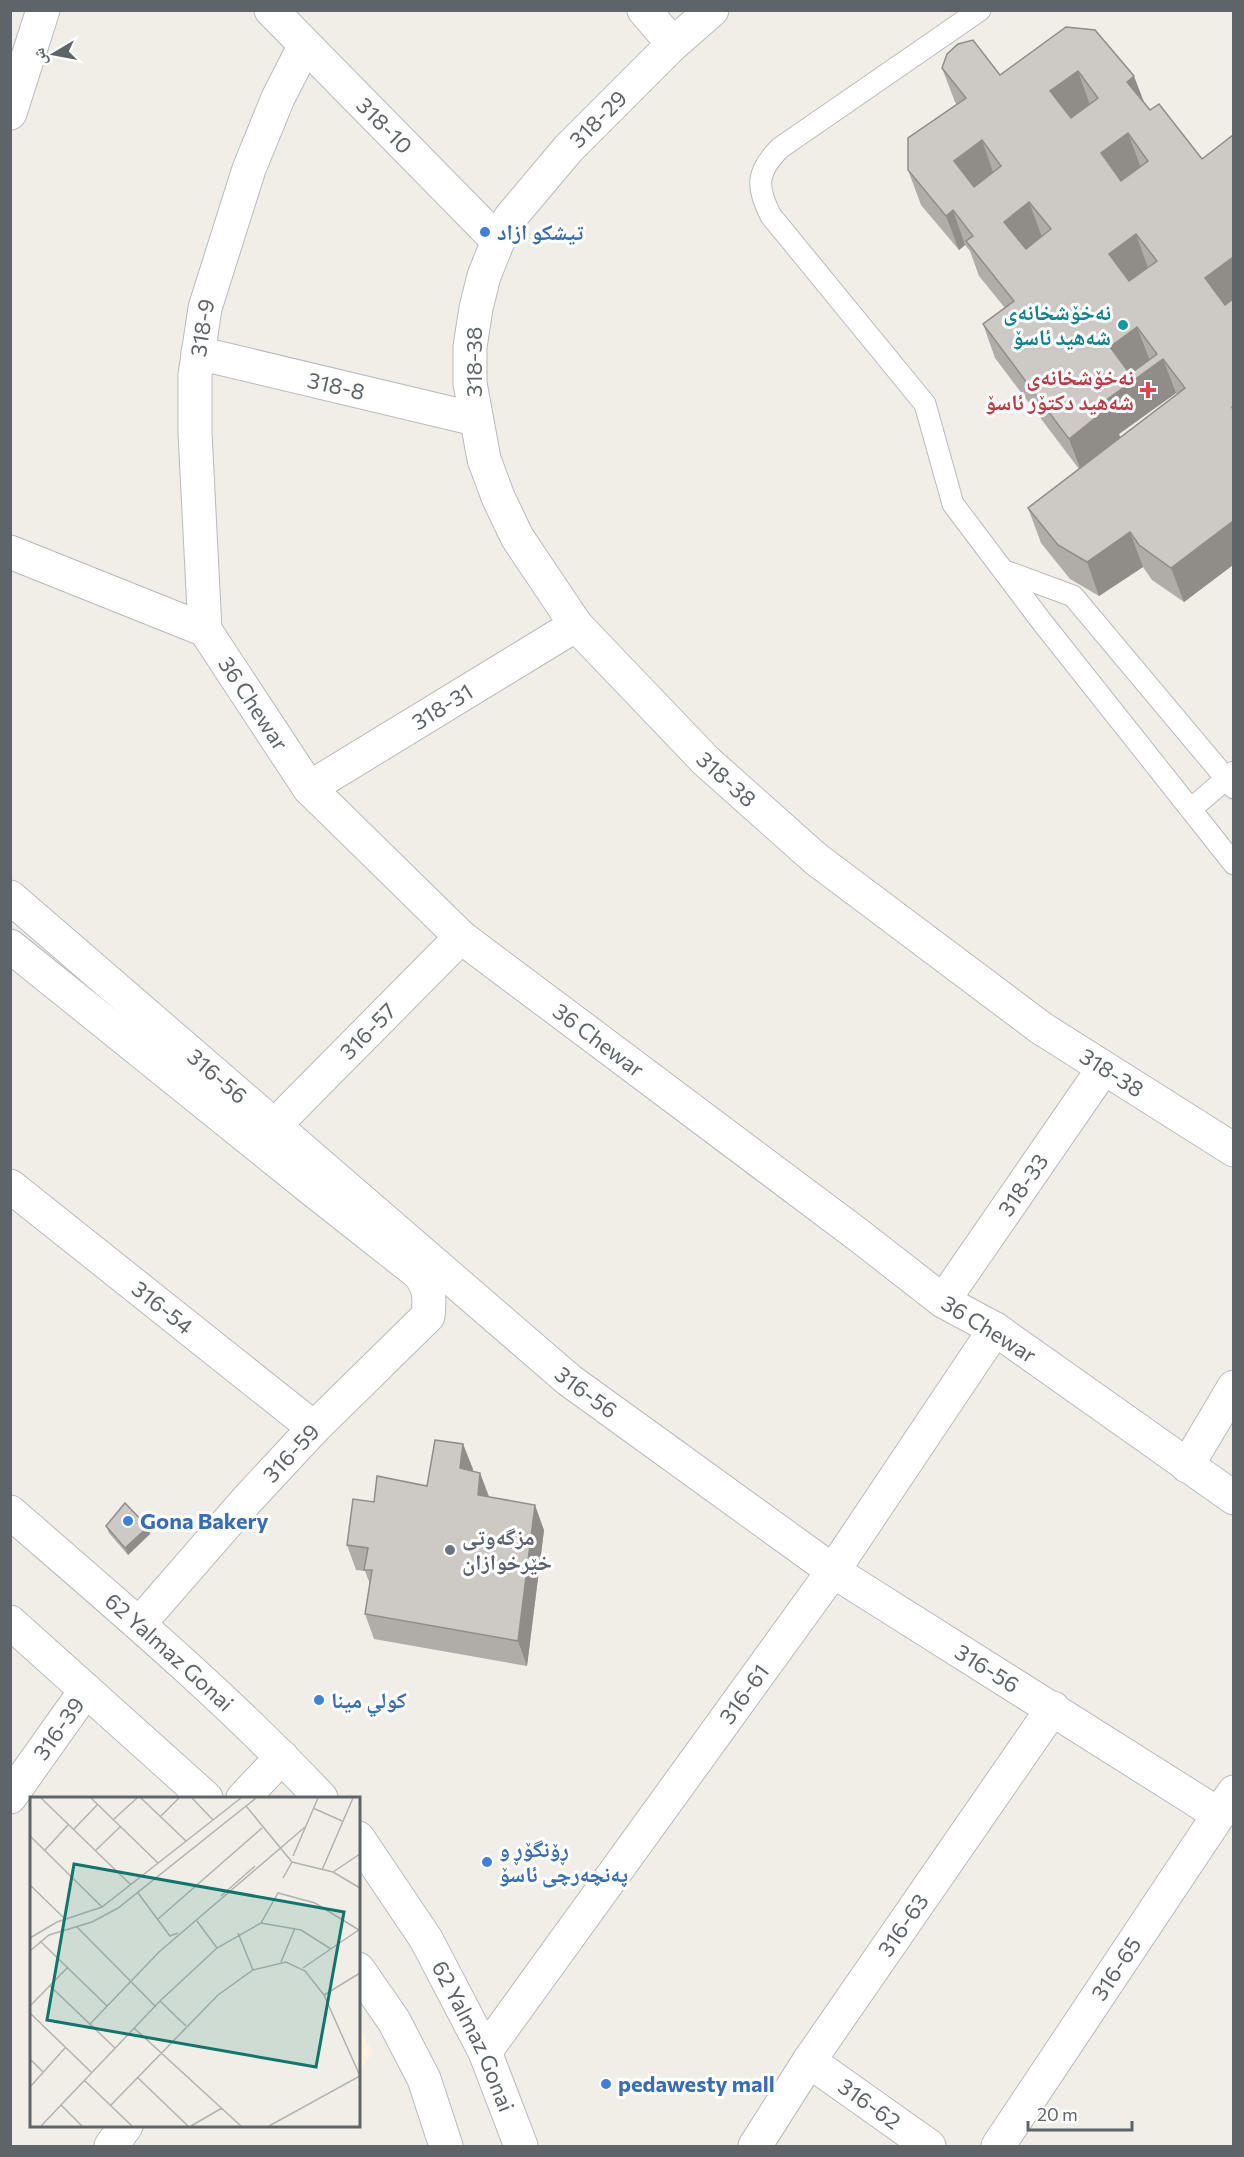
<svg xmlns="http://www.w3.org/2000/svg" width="1244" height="2157" font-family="Commissioner,'Noto Naskh Arabic',sans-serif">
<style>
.commercial{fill:#fff3df}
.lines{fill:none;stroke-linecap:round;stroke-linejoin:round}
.lane-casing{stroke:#b7bbbe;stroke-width:23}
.street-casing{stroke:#b7bbbe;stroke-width:35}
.secondary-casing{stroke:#b6bbbf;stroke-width:35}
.lane{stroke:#fff;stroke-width:21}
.street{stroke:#fff;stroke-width:33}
.secondary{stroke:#fff;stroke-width:33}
.wall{fill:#b0ada9;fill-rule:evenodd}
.shaded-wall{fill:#908d89}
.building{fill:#cdc9c4;stroke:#908d89;stroke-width:1.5;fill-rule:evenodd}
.shop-dot{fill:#3f7fe0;stroke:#fff;stroke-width:2}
.culture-dot{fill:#0f9aa8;stroke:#fff;stroke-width:2}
.health-dot{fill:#e0444e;stroke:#fff;stroke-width:2}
.worship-dot{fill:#6b7280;stroke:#fff;stroke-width:2}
.labels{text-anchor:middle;stroke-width:6;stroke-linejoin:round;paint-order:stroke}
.street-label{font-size:22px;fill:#5e6468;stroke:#fff}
.shop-label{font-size:22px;font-weight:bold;fill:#366cbe;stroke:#fff;text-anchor:start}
.culture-label{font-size:22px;font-weight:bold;fill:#0d838f;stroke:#fff;text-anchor:end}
.health-label{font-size:22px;font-weight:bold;fill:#be3a42;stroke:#fff;text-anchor:end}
.worship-label{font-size:22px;font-weight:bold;fill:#5b616d;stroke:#fff;text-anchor:start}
.inset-road{fill:none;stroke:#b2b3b0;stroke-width:1.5}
.view{fill:#0f766e;fill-opacity:0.15;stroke:#0f766e;stroke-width:3}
.inset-edge{fill:none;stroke:#5e6468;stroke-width:3}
</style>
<rect width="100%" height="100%" fill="#f1eee7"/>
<!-- commercial -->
<path class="commercial" d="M359 2025 372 2053 359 2072Z"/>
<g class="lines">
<defs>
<g id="lane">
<path d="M980 10 780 148C756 172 756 187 771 216L925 404 953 504 1042 622 1234 864"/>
<path d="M1005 571 1073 596 1234 788"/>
<path d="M1191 809 1234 772"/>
</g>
<g id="street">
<path id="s1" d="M271 10 498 241"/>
<path d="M644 10 673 44"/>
<path id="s2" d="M712 10 673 44 568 149 510 218 498 241 484 276 476 308 470 347V383L484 459 498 497 517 537 576 625 706 761 816 859 1041 1028 1234 1150"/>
<path d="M10 113 43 10"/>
<path id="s3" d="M198 353 475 419"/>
<path id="s4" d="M10 552 205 630 309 788 461 937 857 1234 943 1301 995 1329"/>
<path id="s5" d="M205 630 195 433V375L205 308 249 169 278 98 305 45"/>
<path id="s6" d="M309 788 576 625"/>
<path d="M10 946 313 1190 417 1272C430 1285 430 1298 428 1316L314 1428 247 1500 139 1624"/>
<path id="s7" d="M275 1125 461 937"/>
<path id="s8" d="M10 1186 314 1428"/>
<path id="s9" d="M943 1301 1103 1069"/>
<path d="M1187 1466 1234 1387"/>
<path id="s10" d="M10 1797 86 1690"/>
<path id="s11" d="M485 2052 833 1571 1218 1814"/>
<path id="s12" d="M809 2061 929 2146"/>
<path d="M111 2146 126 2126"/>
<path id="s13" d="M755 2146 809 2061 1053 1708"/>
<path id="s14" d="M998 2146 1234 1792"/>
</g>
<g id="secondary">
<path id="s15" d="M10 897 569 1380 833 1571 995 1329 1234 1498"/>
<path id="s16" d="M10 1512C117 1605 225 1696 321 1798"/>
<path d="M10 1622 206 1798"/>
<path d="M243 1798 282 1757"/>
<path id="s17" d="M358 1838 426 1939 485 2052 521 2146"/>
<path d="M358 1969 394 2021 424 2079 446 2146"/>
</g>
</defs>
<!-- lane casing -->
<use href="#lane" class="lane-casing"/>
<!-- street casing -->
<use href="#street" class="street-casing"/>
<!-- secondary casing -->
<use href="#secondary" class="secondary-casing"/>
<!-- lane -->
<use href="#lane" class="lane"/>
<!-- street -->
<use href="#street" class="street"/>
<!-- secondary -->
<use href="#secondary" class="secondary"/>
</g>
<!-- wall -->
<g class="wall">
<path d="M1066 27 1144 102 1150 110 1202 159 1233 135V565L1184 602 1152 580 1143 567 1099 596 1070 579 1041 543 1028 508 1079 469 995 358 983 324 1005 308 979 276 970 251 965 245 959 250 921 205 908 170 957 105 955 102 942 68 1000 75ZM1176 393 1177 394 1120 438 1119 434Z"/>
<path d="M463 1444 472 1471 480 1473 489 1496 544 1530 527 1666 374 1639 365 1614 370 1584 365 1571 356 1570 347 1545 374 1502 427 1486Z"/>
<path d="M106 1526 148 1527 150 1534 128 1555 109 1533Z"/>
</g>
<!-- shaded-wall -->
<g class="shaded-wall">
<path d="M1078 71 1090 105 1063 125 1050 91Z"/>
<path d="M1134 76 1147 110 1127 82Z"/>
<path d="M1128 133 1141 168 1114 188 1101 153Z"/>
<path d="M982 140 994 175 967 196 954 161Z"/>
<path d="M1029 202 1042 237 1017 257 1004 222Z"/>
<path d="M953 210 965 245 959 250 946 216Z"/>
<path d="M1136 234 1148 268 1122 288 1109 254Z"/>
<path d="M1232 258 1233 262V301L1218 313 1205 278Z"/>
<path d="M1137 327 1150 361 1123 381 1110 347Z"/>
<path d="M1163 359 1176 393 1119 434 1122 442 1082 473 1069 439 1105 401Z"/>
<path d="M1233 521V565L1184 602 1171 568Z"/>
<path d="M1130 532 1143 567 1099 596 1087 562Z"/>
<path d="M463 1444 473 1469 469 1493 460 1468Z"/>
<path d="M480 1473 489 1498 478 1495Z"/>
<path d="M535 1505 544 1530 527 1666 518 1641Z"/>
<path d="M148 1527 150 1534 128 1555 125 1548Z"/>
</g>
<!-- building -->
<g class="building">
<path d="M1066 27 1095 30 1134 76 1127 82 1150 110 1159 104 1202 159 1233 135V260L1232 258 1205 278 1225 305 1233 299V406L1232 407 1233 410V521L1171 568 1139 545 1130 532 1087 562 1058 545 1028 508 1185 388 1163 359 1105 401 1109 407 1069 439 983 324 1014 301 966 241 973 236 953 210 946 216 908 170V138L966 98 942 68 947 54 958 44 973 40 1000 75ZM1078 71 1098 98 1071 118 1050 91ZM1128 133 1148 161 1121 181 1101 153ZM982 140 1001 166 974 187 954 161ZM1029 202 1051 229 1026 249 1004 222ZM1136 234 1157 261 1129 281 1109 254ZM1137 327 1157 354 1130 374 1110 347Z"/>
<path d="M435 1440 463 1444 460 1468 480 1473 478 1495 535 1505 518 1641 365 1614 372 1570H364L368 1548 347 1545 353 1499 374 1502 377 1476 427 1486Z"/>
<path d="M125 1503 148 1527 125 1548 106 1526Z"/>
</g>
<!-- markers -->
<g class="shop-dot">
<circle cx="485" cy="232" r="6"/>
<circle cx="128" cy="1521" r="6"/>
<circle cx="319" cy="1700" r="6"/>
<circle cx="487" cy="1862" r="6"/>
<circle cx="606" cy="2084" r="6"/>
</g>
<circle class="culture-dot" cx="1123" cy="325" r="6"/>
<path class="health-dot" d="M1145 381h6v6h6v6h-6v6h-6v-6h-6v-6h6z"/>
<circle class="worship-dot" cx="450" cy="1550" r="6"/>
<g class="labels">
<!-- street labels -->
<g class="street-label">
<text transform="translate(598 119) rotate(-45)" y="8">318-29</text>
<text dy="8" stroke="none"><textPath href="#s1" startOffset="162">318-10</textPath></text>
<text dy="8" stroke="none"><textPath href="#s5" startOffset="303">318-9</textPath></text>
<text transform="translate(474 362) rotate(-90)" y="8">318-38</text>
<text dy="8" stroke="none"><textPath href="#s3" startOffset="142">318-8</textPath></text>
<text dy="8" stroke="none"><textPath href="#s4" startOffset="298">36 Chewar</textPath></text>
<text dy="8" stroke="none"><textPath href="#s6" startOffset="156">318-31</textPath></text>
<text dy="8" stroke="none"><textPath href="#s2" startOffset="946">318-38</textPath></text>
<text dy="8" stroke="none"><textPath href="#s7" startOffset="132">316-57</textPath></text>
<text dy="8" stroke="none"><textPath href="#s4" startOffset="784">36 Chewar</textPath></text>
<text dy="8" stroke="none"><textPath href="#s2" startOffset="1431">318-38</textPath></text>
<text dy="8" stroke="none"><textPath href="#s15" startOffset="274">316-56</textPath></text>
<text dy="8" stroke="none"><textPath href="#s9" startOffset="141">318-33</textPath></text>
<text dy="8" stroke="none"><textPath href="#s8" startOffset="195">316-54</textPath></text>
<text transform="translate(989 1329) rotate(32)" y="8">36 Chewar</text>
<text dy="8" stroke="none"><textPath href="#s15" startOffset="760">316-56</textPath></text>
<text transform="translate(291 1453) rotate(-47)" y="8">316-59</text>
<text dy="8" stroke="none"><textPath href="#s16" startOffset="212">62 Yalmaz Gonai</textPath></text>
<text dy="8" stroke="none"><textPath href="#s11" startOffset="776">316-56</textPath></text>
<text dy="8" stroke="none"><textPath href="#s11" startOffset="442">316-61</textPath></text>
<text dy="8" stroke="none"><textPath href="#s10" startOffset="84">316-39</textPath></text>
<text dy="8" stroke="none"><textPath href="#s13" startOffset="266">316-63</textPath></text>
<text dy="8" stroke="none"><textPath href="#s14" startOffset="213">316-65</textPath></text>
<text dy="8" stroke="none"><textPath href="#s17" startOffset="230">62 Yalmaz Gonai</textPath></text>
<text dy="8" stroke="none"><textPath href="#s12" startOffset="74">316-62</textPath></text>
</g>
<!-- shop labels -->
<g class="shop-label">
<text x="497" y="240">تيشكو ازاد</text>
<text x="140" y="1529">Gona Bakery</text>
<text x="331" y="1708">كولي مينا</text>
<text x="499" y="1857">ڕۆنگۆڕ و<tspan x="499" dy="25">پەنچەرچی ئاسۆ</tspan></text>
<text x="618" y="2092">pedawesty mall</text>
</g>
<!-- culture labels -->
<g class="culture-label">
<text x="1111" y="320">نەخۆشخانەی<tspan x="1111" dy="25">شەهید ئاسۆ</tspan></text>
</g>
<!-- health labels -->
<g class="health-label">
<text x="1134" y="385">نەخۆشخانەی<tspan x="1134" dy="25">شەهید دکتۆر ئاسۆ</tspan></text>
</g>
<!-- worship labels -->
<g class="worship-label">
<text x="462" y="1545">مزگەوتی<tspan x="462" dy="25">خێرخوازان</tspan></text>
</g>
</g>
<!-- overview -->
<g transform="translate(30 1797)">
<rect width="330" height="330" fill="#f1eee7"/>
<path class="inset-road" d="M11 1 101 88M61 1 128 66M111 1 156 44M162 1 183 23M216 9 262 65 303 75 330 91M283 11 312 24M130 20 149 1M84 22 107 1M44 32 68 7M0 39 72 110M15 53 39 27M66 53 91 29M263 59 288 1M292 73 323 1M303 75 330 57M253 81 262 65M0 88 36 123M108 96 140 139 148 136M191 99 225 69M128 122 232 31M167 124 187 151M231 126 271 133 301 152M47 130 126 210M208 136 223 173M0 141 27 125 72 110 211 1M10 144 77 209M0 154 19 138 62 125 88 111 226 1M251 165 265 131M273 171 330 132M20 189 85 251M294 198 330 176M130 204 156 229M0 209 38 170M0 216 61 275M60 227 129 155 275 30M104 231 211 329M0 262 13 275M107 280 158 329M54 283 102 329M0 290 35 251M31 308 52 329M80 309 188 198 223 173 256 165 275 174 294 198 330 279 239 329M11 329 130 204 187 151 231 126 248 96 285 106 329 133M161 329 192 311"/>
<path class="view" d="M44 67 314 115 286 270 17 223Z"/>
<rect width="330" height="330" class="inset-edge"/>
</g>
<!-- border -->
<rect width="1244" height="2157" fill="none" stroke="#5e6468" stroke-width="24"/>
<!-- north arrow -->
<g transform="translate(54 54) rotate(260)" stroke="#ffffff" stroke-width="4.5" paint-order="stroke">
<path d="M0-4.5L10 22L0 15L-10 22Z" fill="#5e6468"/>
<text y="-9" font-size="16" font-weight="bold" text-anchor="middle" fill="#5e6468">ش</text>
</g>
<!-- scale -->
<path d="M1028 2121v9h104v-9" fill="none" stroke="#5e6468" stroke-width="3"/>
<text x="1037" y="2121" font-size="18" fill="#5e6468" stroke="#ffffff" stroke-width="4.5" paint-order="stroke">20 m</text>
</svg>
